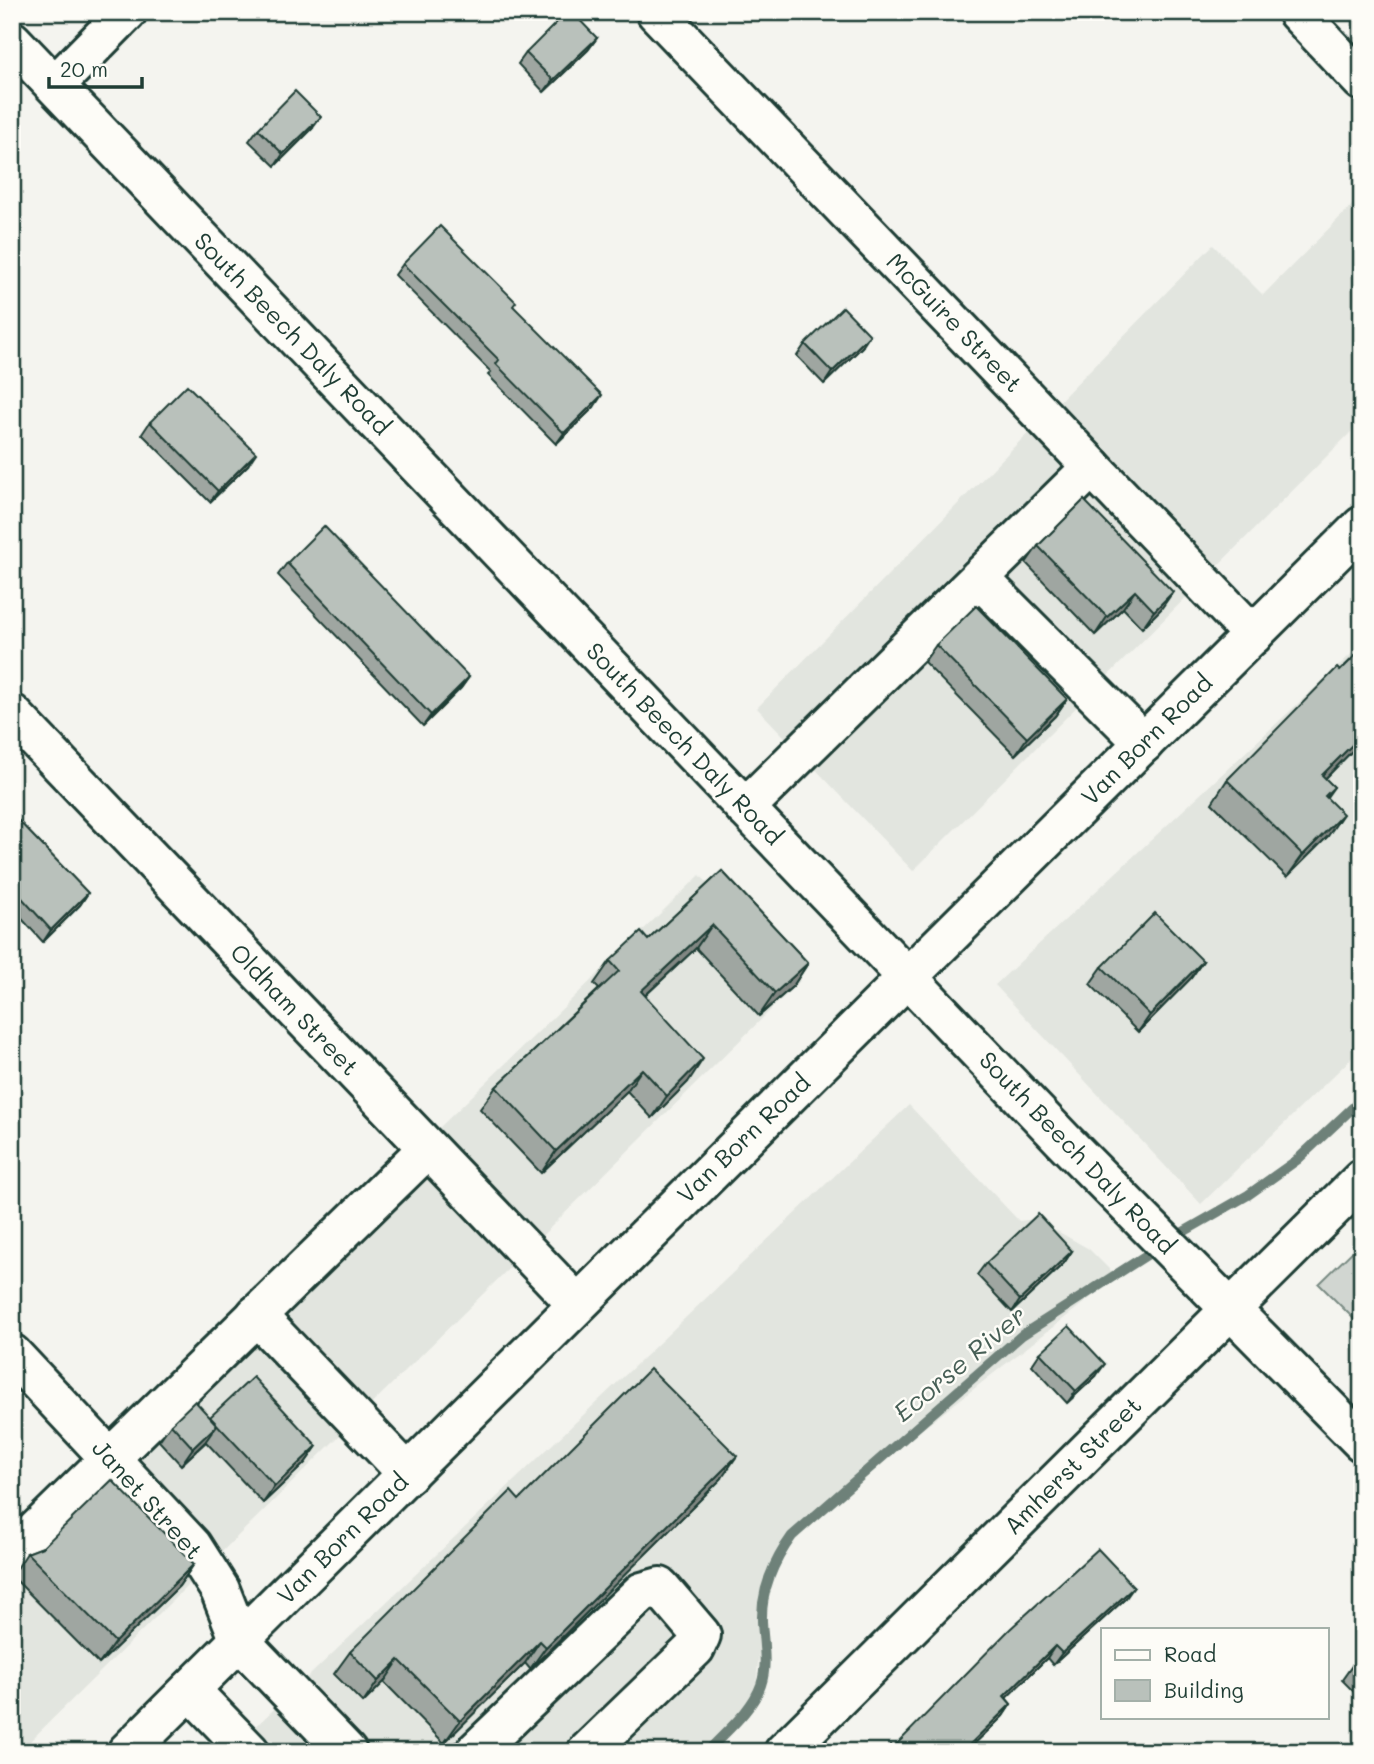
<svg xmlns="http://www.w3.org/2000/svg" width="1374" height="1764" font-family="Mali,sans-serif">
<style>
.built{fill:#e2e5df}
.green{fill:#d1d6d1;stroke:#788a82;stroke-width:2}
.lines{fill:none;stroke-linecap:round;stroke-linejoin:round}
.stream{stroke:#6e8179;stroke-width:10}
.minor-casing{stroke:#1f3d34;stroke-width:44}
.major-casing{stroke:#1f3d34;stroke-width:44}
.minor{stroke:#fdfcf7;stroke-width:38}
.major{stroke:#fdfcf7;stroke-width:38}
.wall{fill:#9fa6a1;stroke:#1f3d34;stroke-width:2}
.shaded-wall{fill:#828783;stroke:#1f3d34;stroke-width:2}
.building{fill:#b9c1bb;stroke:#1f3d34;stroke-width:2}
.labels{text-anchor:middle;stroke-width:5;stroke-linejoin:round;paint-order:stroke}
.street-label{font-size:24px;fill:#1f3d34;stroke:#fdfcf7}
.water-label{font-size:26px;font-style:italic;fill:#475f56;stroke:#fdfcf7}
</style>
<rect width="100%" height="100%" fill="#f4f4ef"/>
<filter id="ink" filterUnits="userSpaceOnUse"><feTurbulence type="fractalNoise" baseFrequency=".0143" numOctaves="2"/><feDisplacementMap in="SourceGraphic" scale="14" xChannelSelector="R" yChannelSelector="G"/><feConvolveMatrix kernelMatrix="1 2 1 2 8 2 1 2 1" color-interpolation-filters="sRGB"/></filter>
<g filter="url(#ink)">
<!-- built -->
<g class="built">
<path d="M1362 195V421L913 871 757 708 1213 245 1263 295Z"/>
<path d="M1362 644V1048L1201 1204 995 985Z"/>
<path d="M700 875 800 981 19 1752H12V1542Z"/>
<path d="M909 1105 1019 1221 1036 1219 1089 1249 1117 1277 875 1466 777 1558 762 1617 755 1700 701 1752H229Z"/>
</g>
<!-- green -->
<path class="green" d="M1362 1242V1327L1319 1284Z"/>
<g class="lines">
<!-- stream -->
<g class="stream">
<path d="M1171 1239 1248 1195 1297 1160 1362 1099"/>
<path d="M707 1752C725 1732 752 1711 761 1685 768 1665 763 1642 762 1621 761 1590 774 1561 792 1536L1022 1335 1159 1247"/>
</g>
<defs>
<g id="minor">
<path d="M656 12 1253 635"/>
<path d="M1297 12 1362 81"/>
<path d="M12 41 908 978"/>
<path d="M55 85 127 12"/>
<path d="M979 578 1144 743"/>
<path d="M12 714 577 1304"/>
<path d="M745 808 1092 467"/>
<path d="M256 1315 408 1474"/>
<path d="M12 1354 192 1546 220 1590 240 1641 347 1752"/>
<path d="M12 1554 427 1149"/>
<path d="M190 1690 250 1752"/>
<path d="M475 1752 642 1592 660 1587 701 1635 695 1648 587 1752"/>
<path d="M784 1752 1362 1179"/>
</g>
<g id="major">
<path d="M908 978 1063 1140 1362 1442"/>
<path d="M127 1752 1362 526"/>
</g>
</defs>
<!-- minor casing -->
<use href="#minor" class="minor-casing"/>
<!-- major casing -->
<use href="#major" class="major-casing"/>
<!-- minor -->
<use href="#minor" class="minor"/>
<!-- major -->
<use href="#major" class="major"/>
</g>
<!-- wall -->
<g class="wall">
<path d="M597 38 588 50 544 92 518 64 526 53Z"/>
<path d="M258 129H312L275 166 249 141Z"/>
<path d="M403 264 513 306 594 407 556 444 488 375 491 372 395 275Z"/>
<path d="M805 344 862 347 824 384 797 356Z"/>
<path d="M150 422 248 465 210 502 142 434Z"/>
<path d="M1084 500 1161 609 1142 628 1123 608 1095 635 1026 563 1038 546Z"/>
<path d="M287 563 469 677 461 688 423 726 278 575Z"/>
<path d="M936 645 1067 699 1055 716 1015 755 924 662Z"/>
<path d="M1362 649V759L1353 750 1325 779 1334 787 1327 797 1328 836 1287 877 1212 803 1227 780Z"/>
<path d="M12 814 88 893 80 905 43 942 12 908Z"/>
<path d="M722 871 808 963 793 986 759 1016 696 948 645 996 688 1082 652 1118 627 1091 541 1173 480 1109 496 1087 599 989 594 984 610 961 648 940Z"/>
<path d="M1203 961 1191 978 1138 1032 1090 984 1102 967Z"/>
<path d="M1072 1251 1064 1263 1012 1312 977 1275 986 1263Z"/>
<path d="M1040 1353 1096 1376 1067 1403 1032 1365Z"/>
<path d="M210 1418 317 1446 305 1463 263 1503 206 1442 181 1465 159 1441 171 1424Z"/>
<path d="M721 1479 530 1669 525 1663 444 1743 384 1682 363 1703 334 1674 350 1652 519 1500Z"/>
<path d="M43 1547 194 1564 179 1586 99 1664 12 1576 27 1553Z"/>
<path d="M1126 1598 1053 1665 1047 1658 1006 1698 1011 1704 1003 1716 966 1752H885L893 1748Z"/>
<path d="M1362 1655V1700L1342 1680 1354 1663Z"/>
</g>
<!-- shaded-wall -->
<g class="shaded-wall">
<path d="M597 38 588 50 544 92 553 80Z"/>
<path d="M321 117 312 129 275 166 283 154Z"/>
<path d="M870 335 862 347 824 384 832 372Z"/>
<path d="M602 395 594 407 556 444 564 433Z"/>
<path d="M256 453 248 465 210 502 218 491Z"/>
<path d="M1135 591 1123 608 1095 635 1107 617Z"/>
<path d="M1173 592 1161 609 1142 628 1154 611Z"/>
<path d="M469 677 461 688 423 726 431 715Z"/>
<path d="M1067 699 1055 716 1015 755 1027 738Z"/>
<path d="M1362 735V737L1353 750 1306 798 1322 775Z"/>
<path d="M1343 814 1328 836 1287 877 1303 855Z"/>
<path d="M88 893 80 905 43 942 51 930Z"/>
<path d="M712 925 696 948 625 1014 641 991Z"/>
<path d="M1203 961 1191 978 1138 1032 1150 1015Z"/>
<path d="M808 963 793 986 759 1016 775 993Z"/>
<path d="M703 1059 688 1082 652 1118 667 1096Z"/>
<path d="M642 1069 627 1091 541 1173 556 1151Z"/>
<path d="M1072 1251 1064 1263 1012 1312 1020 1300Z"/>
<path d="M1105 1364 1096 1376 1067 1403 1076 1391Z"/>
<path d="M217 1425 205 1442 181 1465 193 1448Z"/>
<path d="M317 1446 305 1463 263 1503 275 1486Z"/>
<path d="M737 1456 721 1479 530 1669 546 1647Z"/>
<path d="M194 1564 179 1586 99 1664 115 1642Z"/>
<path d="M1134 1587 1126 1598 1053 1665 1062 1653Z"/>
<path d="M540 1641 525 1663 444 1743 460 1721Z"/>
<path d="M1055 1646 1047 1658 996 1708 1004 1696Z"/>
<path d="M399 1660 384 1682 363 1703 378 1681Z"/>
<path d="M1011 1704 1003 1716 966 1752H962Z"/>
</g>
<!-- building -->
<g class="building">
<path d="M567 12H572L597 38 553 80 526 53Z"/>
<path d="M295 91 321 117 283 154 258 129Z"/>
<path d="M440 226 516 302 513 306 602 395 564 433 496 364 499 360 403 264Z"/>
<path d="M843 307 870 335 832 372 805 344Z"/>
<path d="M187 385 256 453 218 491 150 422Z"/>
<path d="M1084 500 1173 592 1154 611 1135 591 1107 617 1038 546Z"/>
<path d="M324 526 469 677 431 715 287 563Z"/>
<path d="M976 606 1067 699 1027 738 936 645Z"/>
<path d="M1362 649V735L1322 775 1334 787 1325 796 1343 814 1303 855 1227 780 1337 668 1340 671Z"/>
<path d="M12 814 88 893 51 930 12 887Z"/>
<path d="M722 871 808 963 775 993 712 925 641 991 703 1059 667 1096 642 1069 556 1151 496 1087 619 971 610 961 641 932 648 940Z"/>
<path d="M1155 913 1203 961 1150 1015 1102 967Z"/>
<path d="M1038 1214 1072 1251 1020 1300 986 1263Z"/>
<path d="M1069 1326 1105 1364 1076 1391 1040 1353Z"/>
<path d="M650 1369 737 1456 546 1647 540 1641 460 1721 399 1660 378 1681 350 1652 511 1491 519 1500Z"/>
<path d="M253 1377 317 1446 275 1486 210 1417Z"/>
<path d="M195 1401 217 1425 193 1448 171 1424Z"/>
<path d="M112 1480 194 1564 115 1642 27 1553 43 1547Z"/>
<path d="M1098 1549 1134 1587 1062 1653 1055 1646 1004 1696 1011 1704 962 1752H885L891 1745 893 1748 1010 1629Z"/>
<path d="M1362 1655V1671L1354 1663Z"/>
</g>
</g>
<g class="labels">
<!-- street labels -->
<g class="street-label">
<text transform="translate(954 323) rotate(46)" y="8">McGuire Street</text>
<text transform="translate(292 334) rotate(46)" y="8">South Beech Daly Road</text>
<text transform="translate(1147 740) rotate(-45)" y="8">Van Born Road</text>
<text transform="translate(684 744) rotate(46)" y="8">South Beech Daly Road</text>
<text transform="translate(294 1010) rotate(46)" y="8">Oldham Street</text>
<text transform="translate(744 1139) rotate(-44)" y="8">Van Born Road</text>
<text transform="translate(1077 1153) rotate(46)" y="8">South Beech Daly Road</text>
<text transform="translate(1073 1466) rotate(-45)" y="8">Amherst Street</text>
<text transform="translate(147 1500) rotate(48)" y="8">Janet Street</text>
<text transform="translate(343 1539) rotate(-45)" y="8">Van Born Road</text>
</g>
<!-- water labels -->
<g class="water-label">
<text transform="translate(960 1364) rotate(-40)" y="9">Ecorse River</text>
</g>
</g>
<!-- margin -->
<rect width="1374" height="1764" fill="none" stroke="#fdfcf7" stroke-width="42"/>
<rect x="21" y="21" width="1332" height="1722" fill="none" stroke="#1f3d34" stroke-width="2.5" filter="url(#ink)"/>
<!-- legend -->
<rect x="1101" y="1628" width="228" height="91" fill="#fdfcf7" stroke="#a4b0a9" stroke-width="2"/>
<rect x="1115" y="1650" width="35" height="10" fill="#fdfcf7" stroke="#a4b0a9" stroke-width="2"/>
<text x="1164" y="1662" font-size="21" fill="#1f3d34">Road</text>
<rect x="1115" y="1680" width="35" height="21" fill="#b9c1bb" stroke="#a4b0a9" stroke-width="2"/>
<text x="1164" y="1698" font-size="21" fill="#1f3d34">Building</text>
<!-- scale -->
<path d="M49 77v10h93v-10" fill="none" stroke="#1f3d34" stroke-width="3.5"/>
<text x="60" y="77" font-size="21" fill="#1f3d34" stroke="#fdfcf7" stroke-width="5" paint-order="stroke">20 m</text>
</svg>
